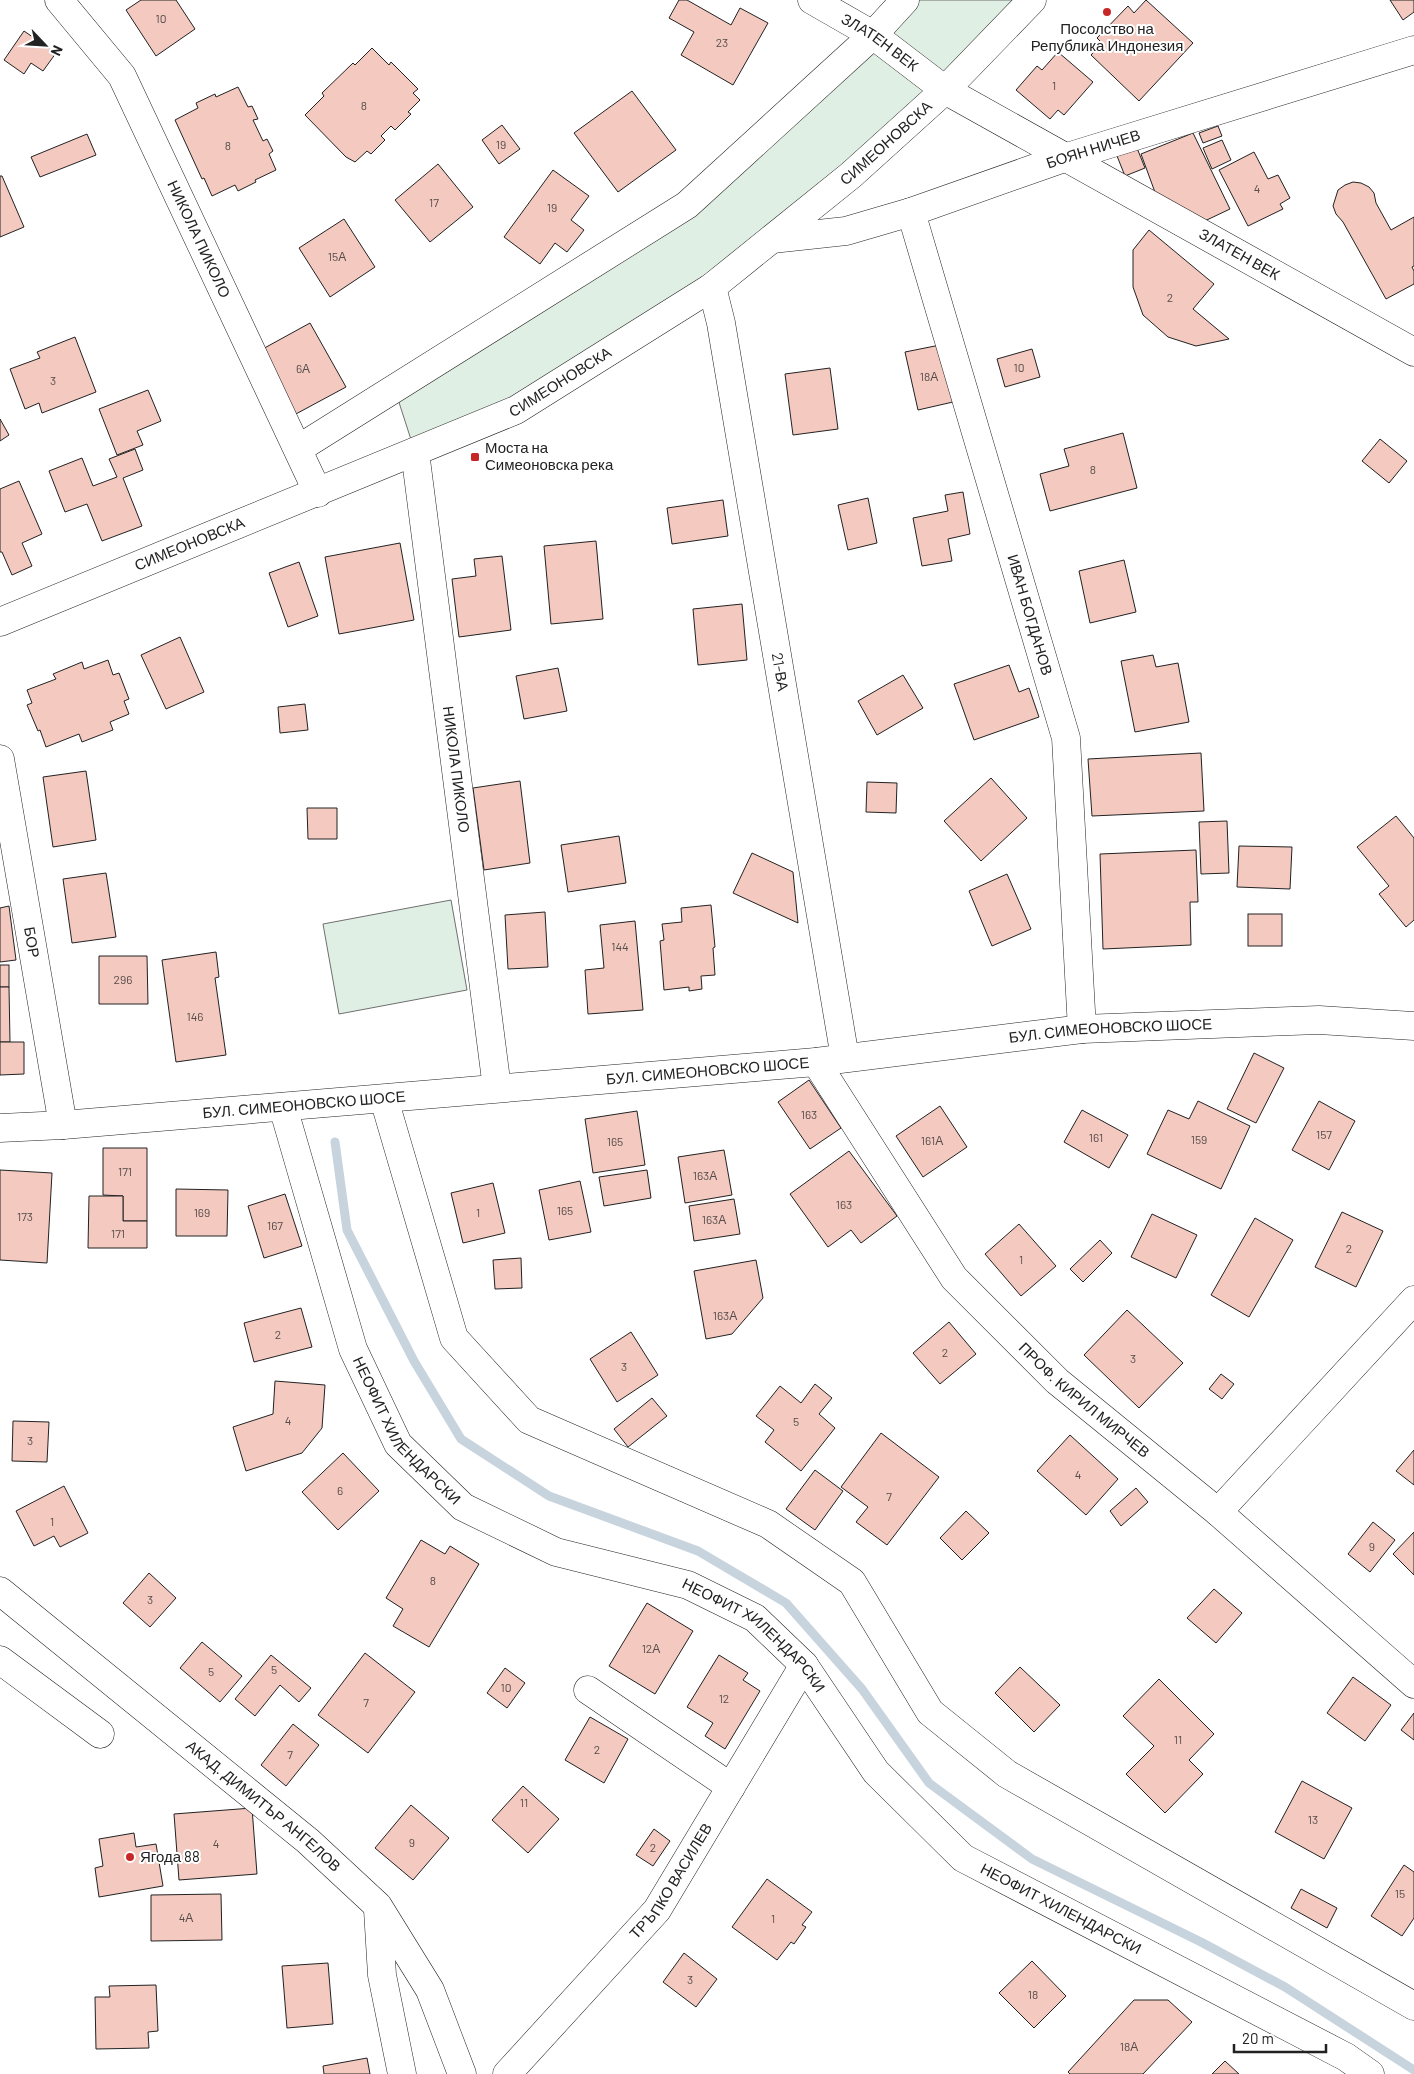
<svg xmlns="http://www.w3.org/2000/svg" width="1414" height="2074" font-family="Barlow,sans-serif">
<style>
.green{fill:#e0efe3;stroke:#6f6f6f}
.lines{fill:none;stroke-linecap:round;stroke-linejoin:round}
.stream{stroke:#c7d3dd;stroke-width:9}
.building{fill:#f3c9c0;stroke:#222}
.minor-casing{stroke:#222;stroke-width:29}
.minor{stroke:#fff;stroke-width:28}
.poi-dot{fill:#c62828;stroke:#fff;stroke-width:2}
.labels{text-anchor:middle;stroke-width:4;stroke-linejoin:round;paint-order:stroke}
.number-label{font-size:12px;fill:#564c4a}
.poi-label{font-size:15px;fill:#222;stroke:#fff;text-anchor:start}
.street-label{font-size:15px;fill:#222;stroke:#fff}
</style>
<rect width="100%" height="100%" fill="#fff"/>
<!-- green -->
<g class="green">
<path d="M905 0H1032L712 287 415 452 395 390 687 205Z"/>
<path d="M451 900 467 990 339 1014 323 924Z"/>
</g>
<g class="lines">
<!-- stream -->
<path class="stream" d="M335 1142 347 1230 414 1361 461 1439 549 1496 698 1551 786 1603 862 1689 929 1783 1032 1859 1201 1942 1285 1987 1414 2070"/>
</g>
<!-- building -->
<g class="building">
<path d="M141 0H176L195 29 156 56 126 10Z"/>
<path d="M679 0H687L731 25 740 8 768 23 733 85 681 55 694 32 669 18Z"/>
<path d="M1146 0 1193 43 1139 101 1091 55 1102 43 1097 38 1128 6 1134 13Z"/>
<path d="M1390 0H1414V12L1403 20Z"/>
<path d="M24 31 56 53 43 71 31 63 24 74 4 60Z"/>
<path d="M372 48 389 65 391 62 418 89 413 93 420 100 408 112 411 114 395 130 391 126 381 136 385 140 371 154 367 151 355 162 346 157 305 115 324 96 322 93 353 63 355 65Z"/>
<path d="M1058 52 1093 82 1064 115 1058 110 1050 119 1016 90 1037 66 1042 70Z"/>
<path d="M238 87 248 107 252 106 258 119 253 120 263 141 267 139 273 151 269 154 276 170 255 180 256 182 238 191 235 185 212 196 204 178 202 179 175 120 198 108 196 103 215 94 216 97Z"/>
<path d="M632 91 676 150 618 192 574 133Z"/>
<path d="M502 125 520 149 499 164 482 140Z"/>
<path d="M1218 126 1222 136 1203 143 1199 133Z"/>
<path d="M1193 133 1230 209 1192 227 1156 195 1141 154Z"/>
<path d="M87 134 96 155 40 177 31 157Z"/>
<path d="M1222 140 1231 160 1212 169 1203 148Z"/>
<path d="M1137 148 1145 168 1125 176 1117 156Z"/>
<path d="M1254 152 1268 179 1278 175 1290 198 1280 204 1283 209 1248 226 1219 170Z"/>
<path d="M438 164 473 207 430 242 395 200Z"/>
<path d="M553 170 589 196 571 220 584 230 567 252 555 243 540 264 504 237Z"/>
<path d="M0 176H2L24 227 0 237Z"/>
<path d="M1353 182 1361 183 1369 187 1374 193 1376 203 1391 230 1414 217V266L1412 267 1414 271V284L1386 299 1343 222 1336 214 1333 206 1338 190 1345 185Z"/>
<path d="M344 219 375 267 330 297 299 248Z"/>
<path d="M1149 230 1214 284 1193 309 1229 339 1196 346 1168 337 1143 315 1133 287V250Z"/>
<path d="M310 323 346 387 294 415 259 351Z"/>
<path d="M75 337 96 392 42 413 39 403 25 409 10 369 40 358 37 352Z"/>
<path d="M940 345 953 402 918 410 905 352Z"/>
<path d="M1032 349 1040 377 1005 387 997 359Z"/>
<path d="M830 368 838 429 793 435 785 374Z"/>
<path d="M148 390 161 421 137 431 143 445 117 455 99 409Z"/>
<path d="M0 419 9 435 0 441Z"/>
<path d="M1123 433 1137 488 1050 511 1040 474 1069 466 1064 449Z"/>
<path d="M1380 439 1407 461 1389 483 1362 461Z"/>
<path d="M135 449 143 470 123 478 142 526 102 541 87 504 65 512 49 471 82 458 93 486 117 477 109 459Z"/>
<path d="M19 481 42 534 22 543 32 566 12 575 2 552H0V489Z"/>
<path d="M963 492 970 534 948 539 952 561 922 566 913 518 948 511 945 495Z"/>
<path d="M868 498 877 543 848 550 838 505Z"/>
<path d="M723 500 728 536 672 544 667 508Z"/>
<path d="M596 541 603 619 551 624 544 546Z"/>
<path d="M400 543 414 620 339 634 325 557Z"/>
<path d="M502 556 511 630 459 637 452 579 476 576 474 559Z"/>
<path d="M1124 560 1136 612 1090 623 1079 571Z"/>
<path d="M299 562 318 616 288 627 269 573Z"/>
<path d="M742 604 747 660 698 665 693 609Z"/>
<path d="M180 637 204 692 166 709 141 655Z"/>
<path d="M1153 655 1156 667 1178 663 1189 722 1135 732 1121 661Z"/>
<path d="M108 660 113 675 119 673 129 699 124 701 129 714 110 722 113 730 82 742 79 734 46 747 40 730 38 731 27 705 32 703 27 690 56 679 53 674 82 662 84 669Z"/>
<path d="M1009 665 1019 692 1029 688 1039 717 974 740 954 684Z"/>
<path d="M558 668 567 711 524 719 516 676Z"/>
<path d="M903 675 923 708 877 735 858 701Z"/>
<path d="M305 704 308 730 280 733 278 707Z"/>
<path d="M1201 753 1204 811 1092 816 1088 759Z"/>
<path d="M86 771 96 840 53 847 43 777Z"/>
<path d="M991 778 1027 818 981 861 944 821Z"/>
<path d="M520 781 530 863 484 870 473 788Z"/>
<path d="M867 782 897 783 896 813 866 812Z"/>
<path d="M307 808H337V839H308Z"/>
<path d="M1396 816 1414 838V920L1406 927 1379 894 1389 886 1357 847Z"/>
<path d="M1227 821 1229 873 1201 874 1199 822Z"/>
<path d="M619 836 626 883 568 892 561 845Z"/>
<path d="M1239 846 1292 847 1290 889 1237 887Z"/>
<path d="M1196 850 1198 902H1190L1191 945 1103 949 1100 854Z"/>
<path d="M752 853 793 872 798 923 733 893Z"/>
<path d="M106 873 116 937 72 943 63 879Z"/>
<path d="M1007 874 1031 929 992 946 969 891Z"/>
<path d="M711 905 715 947 713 948 715 975 701 976 702 989 689 991V987L664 990 660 941 664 940 662 924 682 922 681 908Z"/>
<path d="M9 906 16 960 0 962V908Z"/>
<path d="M545 912 548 967 508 969 505 915Z"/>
<rect x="1248" y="914" width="34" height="32"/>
<path d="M635 921 643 1010 588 1014 585 970 604 968 600 925Z"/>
<path d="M216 952 219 977 215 978 226 1055 176 1062 162 960Z"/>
<path d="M99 956H147L148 1004H99Z"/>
<rect x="0" y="965" width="9" height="22"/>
<path d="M0 987H9L10 1042H0Z"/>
<path d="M0 1042H24V1074L0 1075Z"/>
<path d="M1254 1053 1284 1068 1256 1123 1227 1109Z"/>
<path d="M809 1080 841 1128 810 1149 778 1102Z"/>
<path d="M1198 1101 1250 1126 1221 1189 1147 1154 1168 1110 1189 1119Z"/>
<path d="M1319 1101 1355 1121 1329 1170 1292 1150Z"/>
<path d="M940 1106 967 1147 923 1177 896 1136Z"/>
<path d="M1082 1110 1128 1135 1109 1168 1064 1142Z"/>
<path d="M637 1111 645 1165 593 1173 585 1119Z"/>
<path d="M103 1148H147V1221H123V1196L103 1195Z"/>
<path d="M724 1150 732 1195 685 1203 678 1157Z"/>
<path d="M849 1151 897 1216 861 1243 851 1230 828 1247 790 1194Z"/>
<path d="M0 1170 52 1173 47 1263 0 1260Z"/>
<path d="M647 1170 651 1198 604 1206 599 1177Z"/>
<path d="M580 1181 591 1232 549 1240 539 1190Z"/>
<path d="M493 1183 505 1233 463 1243 451 1193Z"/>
<path d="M176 1189 228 1190 227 1236H176Z"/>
<path d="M285 1194 302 1246 264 1258 248 1206Z"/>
<path d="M89 1196H123V1221H147V1248H88Z"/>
<path d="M734 1199 740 1234 694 1241 689 1206Z"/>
<path d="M1342 1212 1383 1231 1356 1287 1315 1267Z"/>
<path d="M1152 1214 1197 1235 1176 1278 1131 1257Z"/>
<path d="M1255 1218 1293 1240 1249 1317 1211 1295Z"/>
<path d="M1019 1224 1056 1266 1021 1296 985 1254Z"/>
<path d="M1100 1240 1112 1253 1083 1282 1070 1269Z"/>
<path d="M521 1258 522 1288 495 1289 493 1260Z"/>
<path d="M756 1260 763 1298 732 1334 706 1339 694 1271Z"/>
<path d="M301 1308 312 1347 254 1362 244 1323Z"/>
<path d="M1127 1310 1183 1363 1139 1408 1084 1355Z"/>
<path d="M949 1322 976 1354 940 1384 913 1353Z"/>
<path d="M631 1332 658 1375 617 1402 590 1359Z"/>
<path d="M1221 1374 1234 1384 1222 1399 1209 1389Z"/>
<path d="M275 1381 325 1385 322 1428 302 1453 246 1471 233 1427 273 1414Z"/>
<path d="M815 1384 832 1398 819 1414 835 1428 801 1471 765 1442 774 1430 756 1416 780 1386 801 1403Z"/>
<path d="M652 1398 667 1416 628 1447 614 1429Z"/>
<path d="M13 1421 49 1422 47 1462 12 1461Z"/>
<path d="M881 1433 939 1477 887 1545 856 1522 868 1507 841 1487Z"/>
<path d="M1070 1435 1118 1479 1086 1515 1037 1471Z"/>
<path d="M1414 1450V1485L1396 1471Z"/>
<path d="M343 1453 379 1491 338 1530 302 1492Z"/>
<path d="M815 1470 843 1491 815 1530 786 1509Z"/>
<path d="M64 1486 88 1533 60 1547 54 1536 34 1546 16 1511Z"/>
<path d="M1136 1488 1148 1502 1121 1526 1110 1511Z"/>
<path d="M966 1511 989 1533 962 1560 940 1538Z"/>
<path d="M1373 1522 1395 1540 1370 1572 1348 1554Z"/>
<path d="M1414 1532V1575L1393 1554Z"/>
<path d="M421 1540 445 1554 450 1546 479 1564 429 1647 393 1626 403 1609 386 1598Z"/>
<path d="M149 1573 176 1598 150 1627 123 1603Z"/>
<path d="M1214 1589 1242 1613 1216 1643 1187 1618Z"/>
<path d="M647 1603 693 1631 655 1694 609 1666Z"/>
<path d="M202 1642 242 1676 220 1702 180 1668Z"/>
<path d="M365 1653 415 1692 368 1753 318 1715Z"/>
<path d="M271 1655 311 1688 299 1702 280 1685 255 1716 235 1699Z"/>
<path d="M719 1655 748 1673 743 1680 760 1691 725 1749 705 1736 713 1723 687 1707Z"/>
<path d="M1020 1667 1060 1705 1034 1732 995 1693Z"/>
<path d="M505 1668 525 1683 507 1708 487 1693Z"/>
<path d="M1353 1677 1391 1705 1365 1741 1327 1713Z"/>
<path d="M1159 1679 1214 1734 1189 1760 1203 1774 1165 1813 1126 1774 1154 1746 1123 1716Z"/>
<path d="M1414 1713V1740L1401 1730Z"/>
<path d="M590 1717 628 1739 604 1783 565 1760Z"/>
<path d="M293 1724 319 1745 286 1786 261 1765Z"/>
<path d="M1302 1781 1352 1808 1324 1859 1275 1832Z"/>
<path d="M523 1786 559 1819 528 1853 492 1820Z"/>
<path d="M411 1805 449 1838 413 1880 375 1848Z"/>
<path d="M252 1808 257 1874 179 1880 174 1814Z"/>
<path d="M654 1829 670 1841 653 1866 636 1855Z"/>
<path d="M134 1833 136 1847 156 1844 163 1886 99 1897 95 1868 103 1866 99 1839Z"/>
<path d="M1404 1865 1414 1872V1918L1402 1936 1371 1916Z"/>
<path d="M767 1879 812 1912 802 1925 806 1927 794 1944 791 1942 777 1960 732 1927Z"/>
<path d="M1301 1889 1337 1908 1327 1928 1291 1908Z"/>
<path d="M221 1894 222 1940 151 1941V1895Z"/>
<path d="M684 1953 717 1979 696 2007 663 1982Z"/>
<path d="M1032 1961 1066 1996 1034 2028 999 1993Z"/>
<path d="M328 1963 333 2024 287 2028 282 1966Z"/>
<path d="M156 1985 158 2031 148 2032 149 2048 96 2049 95 1997H110L109 1986Z"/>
<path d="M1134 2000H1168L1192 2022 1143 2074H1070L1068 2072Z"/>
<path d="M367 2058 370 2074H324L323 2066Z"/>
<path d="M1225 2061 1239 2074H1212Z"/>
</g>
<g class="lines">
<defs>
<g id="minor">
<path id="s1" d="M59 0 122 76 318 493"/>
<path id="s2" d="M812 0 873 35 945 90 1414 352"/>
<path id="s3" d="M911 212 1066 738 1082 1029"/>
<path id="s4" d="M772 239 846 231 911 212 1064 158 1414 50"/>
<path id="s5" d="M712 287 721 323 845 1058"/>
<path d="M298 449 687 205 873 35 905 0"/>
<path id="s6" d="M415 452 497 1088"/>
<path id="s7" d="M0 622 516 410 712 287 851 175 945 90 1032 0"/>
<path id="s8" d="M0 759 63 1125"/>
<path id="s9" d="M816 1062 954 1278 1057 1381 1218 1512 1414 1684"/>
<path d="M384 1099 454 1338 529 1420 768 1524 852 1582 930 1712 1007 1774 1414 2006"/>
<path id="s10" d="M283 1107 353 1349 398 1444 463 1507 556 1552 688 1585 755 1618 804 1665 876 1772 963 1858 1346 2057 1370 2074"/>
<path id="s11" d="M0 1128 63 1125 816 1062 1082 1029 1319 1020 1414 1026"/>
<path d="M1218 1512 1414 1300"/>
<path id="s12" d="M0 1591 308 1841 378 1906 430 1990 462 2074"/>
<path d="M0 1660 100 1734"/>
<path d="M588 1690 731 1787"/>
<path d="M378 1910 382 1975 402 2074"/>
<path id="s13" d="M507 2074 657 1910 804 1665"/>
</g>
</defs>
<!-- minor casing -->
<use href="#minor" class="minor-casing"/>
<!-- minor -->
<use href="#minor" class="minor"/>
</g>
<!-- markers -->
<g class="poi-dot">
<circle cx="1107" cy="12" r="5"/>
<rect x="470" y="452" width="10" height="10" rx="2.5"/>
<circle cx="130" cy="1857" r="5"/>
</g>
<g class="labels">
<!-- number labels -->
<g class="number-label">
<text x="161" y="23">10</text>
<text x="722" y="47">23</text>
<text x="1054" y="90">1</text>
<text x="364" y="110">8</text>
<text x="501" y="149">19</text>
<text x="228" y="150">8</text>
<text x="1257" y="193">4</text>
<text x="434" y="207">17</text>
<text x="552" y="212">19</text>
<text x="337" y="261">15А</text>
<text x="1170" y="302">2</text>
<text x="1019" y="372">10</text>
<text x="303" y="373">6А</text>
<text x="929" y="381">18А</text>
<text x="53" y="385">3</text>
<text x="1093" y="474">8</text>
<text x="620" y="951">144</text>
<text x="123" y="984">296</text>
<text x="195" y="1021">146</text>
<text x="809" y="1119">163</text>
<text x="1324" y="1139">157</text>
<text x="1096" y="1142">161</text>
<text x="1199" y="1144">159</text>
<text x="932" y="1145">161А</text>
<text x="615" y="1146">165</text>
<text x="125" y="1176">171</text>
<text x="705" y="1180">163А</text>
<text x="844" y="1209">163</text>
<text x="565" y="1215">165</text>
<text x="202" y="1217">169</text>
<text x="478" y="1217">1</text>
<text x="25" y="1221">173</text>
<text x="714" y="1224">163А</text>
<text x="275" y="1230">167</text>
<text x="118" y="1238">171</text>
<text x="1349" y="1253">2</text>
<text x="1021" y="1264">1</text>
<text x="725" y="1320">163А</text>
<text x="278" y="1339">2</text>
<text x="945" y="1357">2</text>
<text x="1133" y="1363">3</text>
<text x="624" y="1371">3</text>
<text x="288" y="1425">4</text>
<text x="796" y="1426">5</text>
<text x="30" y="1445">3</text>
<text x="1078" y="1479">4</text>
<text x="340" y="1495">6</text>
<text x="889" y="1501">7</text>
<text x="52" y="1526">1</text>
<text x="1372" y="1551">9</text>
<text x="433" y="1585">8</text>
<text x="150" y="1604">3</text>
<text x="651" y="1653">12А</text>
<text x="274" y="1674">5</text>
<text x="211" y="1676">5</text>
<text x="506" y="1692">10</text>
<text x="724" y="1703">12</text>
<text x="366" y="1707">7</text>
<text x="1178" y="1744">11</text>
<text x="597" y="1754">2</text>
<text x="290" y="1759">7</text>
<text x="524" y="1807">11</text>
<text x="1313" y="1824">13</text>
<text x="412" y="1847">9</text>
<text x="216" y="1848">4</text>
<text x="653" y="1852">2</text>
<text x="1400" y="1898">15</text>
<text x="186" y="1922">4А</text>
<text x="773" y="1923">1</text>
<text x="690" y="1984">3</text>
<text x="1033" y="1999">18</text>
<text x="1129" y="2051">18А</text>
</g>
<!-- poi labels -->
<g class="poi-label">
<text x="1107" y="34" text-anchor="middle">Посолство на<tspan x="1107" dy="17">Република Индонезия</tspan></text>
<text x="485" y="453">Моста на<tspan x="485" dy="17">Симеоновска река</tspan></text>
<text x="140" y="1862">Ягода 88</text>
</g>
<!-- street labels -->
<g class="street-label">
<text dy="5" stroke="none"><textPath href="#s2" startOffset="80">ЗЛАТЕН ВЕК</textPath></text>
<text dy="5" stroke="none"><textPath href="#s7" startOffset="1015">СИМЕОНОВСКА</textPath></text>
<text dy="5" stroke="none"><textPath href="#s4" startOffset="335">БОЯН НИЧЕВ</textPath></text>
<text dy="5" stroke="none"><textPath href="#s1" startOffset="279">НИКОЛА ПИКОЛО</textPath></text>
<text dy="5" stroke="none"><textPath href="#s2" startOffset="498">ЗЛАТЕН ВЕК</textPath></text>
<text dy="5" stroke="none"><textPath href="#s7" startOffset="610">СИМЕОНОВСКА</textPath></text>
<text dy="5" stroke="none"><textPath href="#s7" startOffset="205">СИМЕОНОВСКА</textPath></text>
<text dy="5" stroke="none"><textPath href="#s3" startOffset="420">ИВАН БОГДАНОВ</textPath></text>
<text dy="5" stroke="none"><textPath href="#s5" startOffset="391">21-ВА</textPath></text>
<text dy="5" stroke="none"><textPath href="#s6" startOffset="320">НИКОЛА ПИКОЛО</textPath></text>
<text dy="5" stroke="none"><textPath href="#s8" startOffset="186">БОР</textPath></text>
<text dy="5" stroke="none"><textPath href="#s11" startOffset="1115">БУЛ. СИМЕОНОВСКО ШОСЕ</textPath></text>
<text dy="5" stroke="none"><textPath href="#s11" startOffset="710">БУЛ. СИМЕОНОВСКО ШОСЕ</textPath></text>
<text dy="5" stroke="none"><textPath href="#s11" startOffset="305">БУЛ. СИМЕОНОВСКО ШОСЕ</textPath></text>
<text dy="5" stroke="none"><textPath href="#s9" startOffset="435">ПРОФ. КИРИЛ МИРЧЕВ</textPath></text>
<text dy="5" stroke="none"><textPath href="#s10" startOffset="351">НЕОФИТ ХИЛЕНДАРСКИ</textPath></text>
<text dy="5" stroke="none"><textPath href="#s10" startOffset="771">НЕОФИТ ХИЛЕНДАРСКИ</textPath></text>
<text dy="5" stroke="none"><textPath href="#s12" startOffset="340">АКАД. ДИМИТЪР АНГЕЛОВ</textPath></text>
<text dy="5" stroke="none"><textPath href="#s13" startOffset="254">ТРЪПКО ВАСИЛЕВ</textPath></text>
<text dy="5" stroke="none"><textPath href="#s10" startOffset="1191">НЕОФИТ ХИЛЕНДАРСКИ</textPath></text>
</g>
</g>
<!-- north arrow -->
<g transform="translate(45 45) rotate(115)" stroke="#ffffff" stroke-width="4" paint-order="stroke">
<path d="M0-4L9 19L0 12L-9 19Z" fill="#222222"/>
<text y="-8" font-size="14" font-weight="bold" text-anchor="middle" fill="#222222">N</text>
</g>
<!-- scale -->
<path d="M1234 2044v8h92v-8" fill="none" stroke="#222222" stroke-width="2.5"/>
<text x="1242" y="2044" font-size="15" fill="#222222" stroke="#ffffff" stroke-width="4" paint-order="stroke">20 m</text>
</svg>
